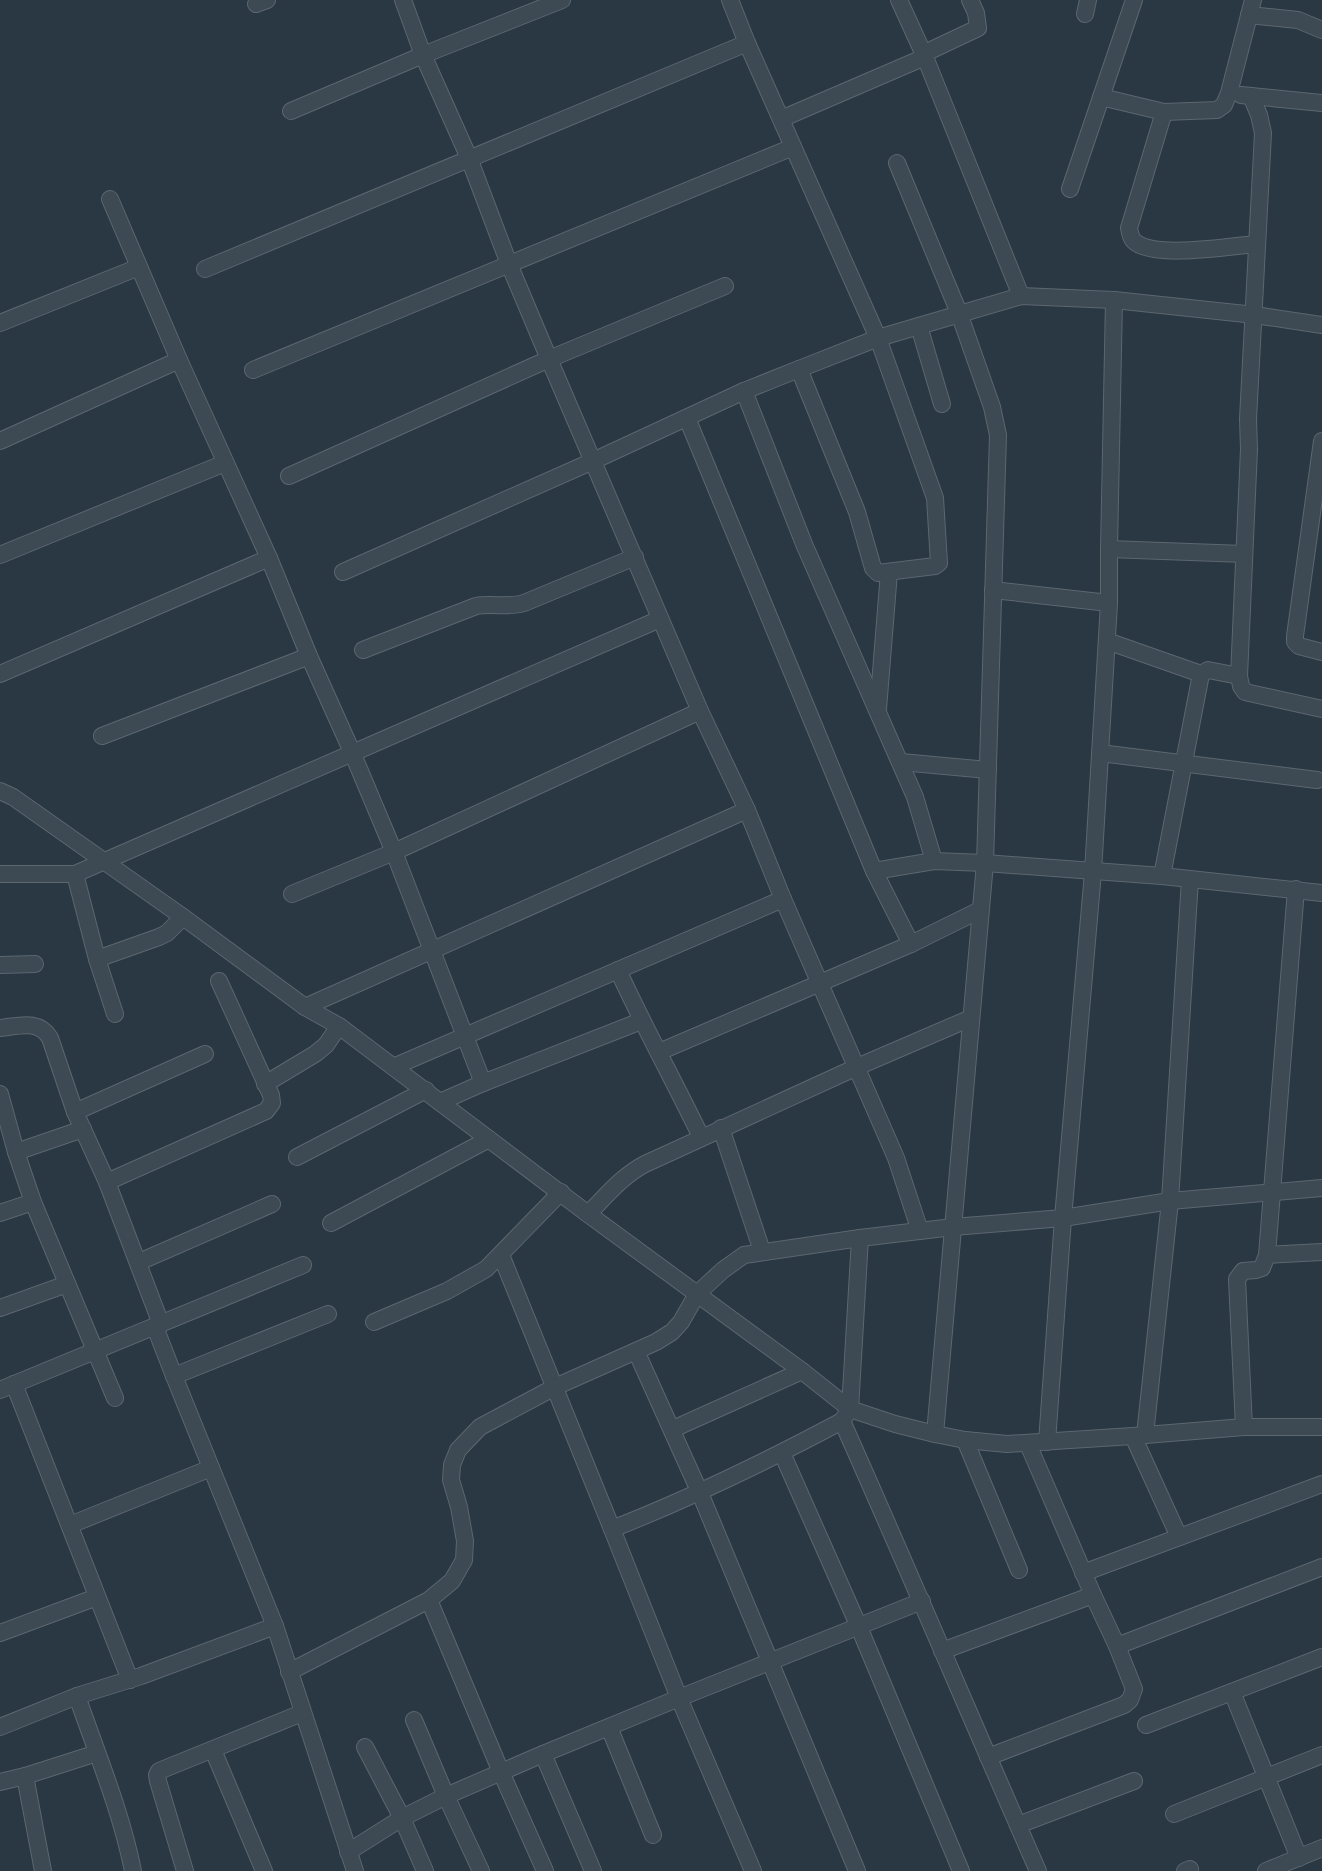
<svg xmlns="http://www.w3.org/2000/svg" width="1322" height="1871" font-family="Commissioner,sans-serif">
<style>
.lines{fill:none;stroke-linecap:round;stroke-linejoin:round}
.street-casing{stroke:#5c6770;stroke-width:18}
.street{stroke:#3d4953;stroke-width:16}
</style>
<rect width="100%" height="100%" fill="#293843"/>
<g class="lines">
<defs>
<g id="street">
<path d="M403 0 423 55 469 158 509 264 549 359 700 711 747 810 783 899 896 1158 920 1231"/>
<path d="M730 0 747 43 878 338 935 498 939 563 935 566 878 573 873 568 857 512 799 369"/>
<path d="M899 0 925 57 1021 296"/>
<path d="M256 4 267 0"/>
<path d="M1085 14 1088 0"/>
<path d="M1249 15 1298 20 1322 30"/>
<path d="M923 54 978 28 976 13 970 0"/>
<path d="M1241 95 1322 103"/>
<path d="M1251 96 1259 115 1263 133 1248 419 1249 449 1239 676 1241 686 1245 692 1322 709"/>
<path d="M1101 97 1164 112 1217 110 1224 105 1229 93 1253 0"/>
<path d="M291 111 423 55 562 0"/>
<path d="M1164 112 1129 228C1130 233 1131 239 1135 242 1156 259 1230 246 1257 244"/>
<path d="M781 119 925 57"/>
<path d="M897 163 959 313 992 407 998 435 985 863 935 1434"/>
<path d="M1070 189 1134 0"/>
<path d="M110 199 179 360 269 558 309 656 352 752 394 852 483 1083"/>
<path d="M205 269 747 43"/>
<path d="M0 323 139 267"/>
<path d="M919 326 942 404"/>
<path d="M253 370 793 147"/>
<path d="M744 391 804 544 915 797 934 861"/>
<path d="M687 418 874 871 911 944"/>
<path d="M0 441 179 360"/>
<path d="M1322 441 1295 636V642L1299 646 1322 652"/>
<path d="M289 476 549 359 725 286"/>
<path d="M1109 549 1244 554"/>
<path d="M0 555 225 463"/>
<path d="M343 572 593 461 744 391 799 369 878 338 1021 296 1114 300 1255 315 1322 325"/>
<path d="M993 590 1109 603"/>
<path d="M1107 641 1201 674"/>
<path d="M363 650 476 606C493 603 508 608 524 603L635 557"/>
<path d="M0 674 269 558"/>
<path d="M878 709 889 572"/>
<path d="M102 736 309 656"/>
<path d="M1100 753 1317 780"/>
<path d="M901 762 988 770"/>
<path d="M0 791 13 797 183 917 305 1007 339 1026 588 1214 802 1371 850 1409 895 1424 935 1434 965 1440 1007 1444 1133 1436 1244 1427H1322"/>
<path d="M874 871 934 861 985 863 1162 876 1322 893"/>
<path d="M0 874H75L660 619"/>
<path d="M75 874 97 959 115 1014"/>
<path d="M1162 876 1201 674 1208 670 1239 676"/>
<path d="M292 894 394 852 700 711"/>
<path d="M97 959 159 937 167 933 183 917"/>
<path d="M0 965 35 964"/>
<path d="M618 970C644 1027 674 1081 701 1137"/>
<path d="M305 1007 747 810"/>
<path d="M0 1028C19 1026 39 1019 50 1038L75 1112 107 1182 161 1324"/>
<path d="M659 1052 911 944 980 910"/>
<path d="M393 1067 783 899"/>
<path d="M265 1084 315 1054 326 1045 339 1026"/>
<path d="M0 1094 16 1152 33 1202 115 1398"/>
<path d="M440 1102 483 1083 641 1021"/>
<path d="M75 1112 205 1054"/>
<path d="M721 1128 762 1251"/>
<path d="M16 1152 83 1129"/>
<path d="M297 1157 426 1090"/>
<path d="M107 1182 266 1111 272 1103 271 1095 219 981"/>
<path d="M0 1213 33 1202"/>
<path d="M588 1214C606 1196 622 1176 645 1164L857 1067 971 1018"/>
<path d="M331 1223 489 1139"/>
<path d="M860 1238 850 1409 842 1421C909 1571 972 1721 1038 1871"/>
<path d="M501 1255 612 1529"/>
<path d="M1267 1255 1322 1252"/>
<path d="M139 1262 272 1204"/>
<path d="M0 1308 67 1284"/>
<path d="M374 1322 447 1291 486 1269 561 1192"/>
<path d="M155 1327 174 1376 328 1314"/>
<path d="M636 1351 700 1493 857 1871"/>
<path d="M174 1376 275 1626 355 1871"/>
<path d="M14 1384 130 1680"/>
<path d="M0 1390 303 1265"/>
<path d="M1244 1427 1237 1279 1243 1271 1256 1270 1262 1268 1267 1255 1296 889"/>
<path d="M673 1429 802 1371"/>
<path d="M1145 1435 1170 1201 1190 879"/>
<path d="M1133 1436 1179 1537"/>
<path d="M965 1440 1019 1570"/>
<path d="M1047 1442 1063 1218 1093 872 1109 603V549L1114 300"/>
<path d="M782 1453 859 1627 961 1871"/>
<path d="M70 1525 211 1468"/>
<path d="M1083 1573 1322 1484"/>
<path d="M429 1600 501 1772 545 1871"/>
<path d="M0 1633 97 1597"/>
<path d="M1117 1646 1322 1567"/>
<path d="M942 1651 1093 1595"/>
<path d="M289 1672 429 1600 452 1581 464 1560 465 1541 459 1507 451 1480 452 1465 458 1450 480 1427 555 1387 656 1342 672 1332 681 1322 697 1294 723 1270 744 1255 860 1238 953 1227 1063 1218 1170 1201 1322 1188"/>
<path d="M1232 1692 1299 1858"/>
<path d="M77 1696C97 1754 121 1811 133 1871"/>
<path d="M414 1720 446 1796 481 1871"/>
<path d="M1146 1725 1322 1657"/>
<path d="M0 1727 77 1696 141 1676 275 1626"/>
<path d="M609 1727 653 1835"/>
<path d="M365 1747 402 1818 425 1871"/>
<path d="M213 1750 264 1871"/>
<path d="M543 1754 593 1871"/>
<path d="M988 1757 1124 1705 1130 1700 1134 1689 1117 1646 1093 1595 1028 1444"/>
<path d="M0 1782 25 1776"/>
<path d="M1174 1814 1322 1755"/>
<path d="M1018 1825 1134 1781"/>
<path d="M348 1852 402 1818 446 1796 543 1754 679 1698 612 1529C691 1498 767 1461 842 1421"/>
<path d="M43 1871 25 1776 97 1753"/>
<path d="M185 1871 158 1781 157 1775 159 1771 302 1713"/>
<path d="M753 1871 679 1698 922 1601"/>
<path d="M1185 1871 1190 1869"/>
<path d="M1266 1871 1322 1848"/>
</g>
</defs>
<!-- street casing -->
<use href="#street" class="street-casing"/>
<!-- street -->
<use href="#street" class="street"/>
</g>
</svg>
